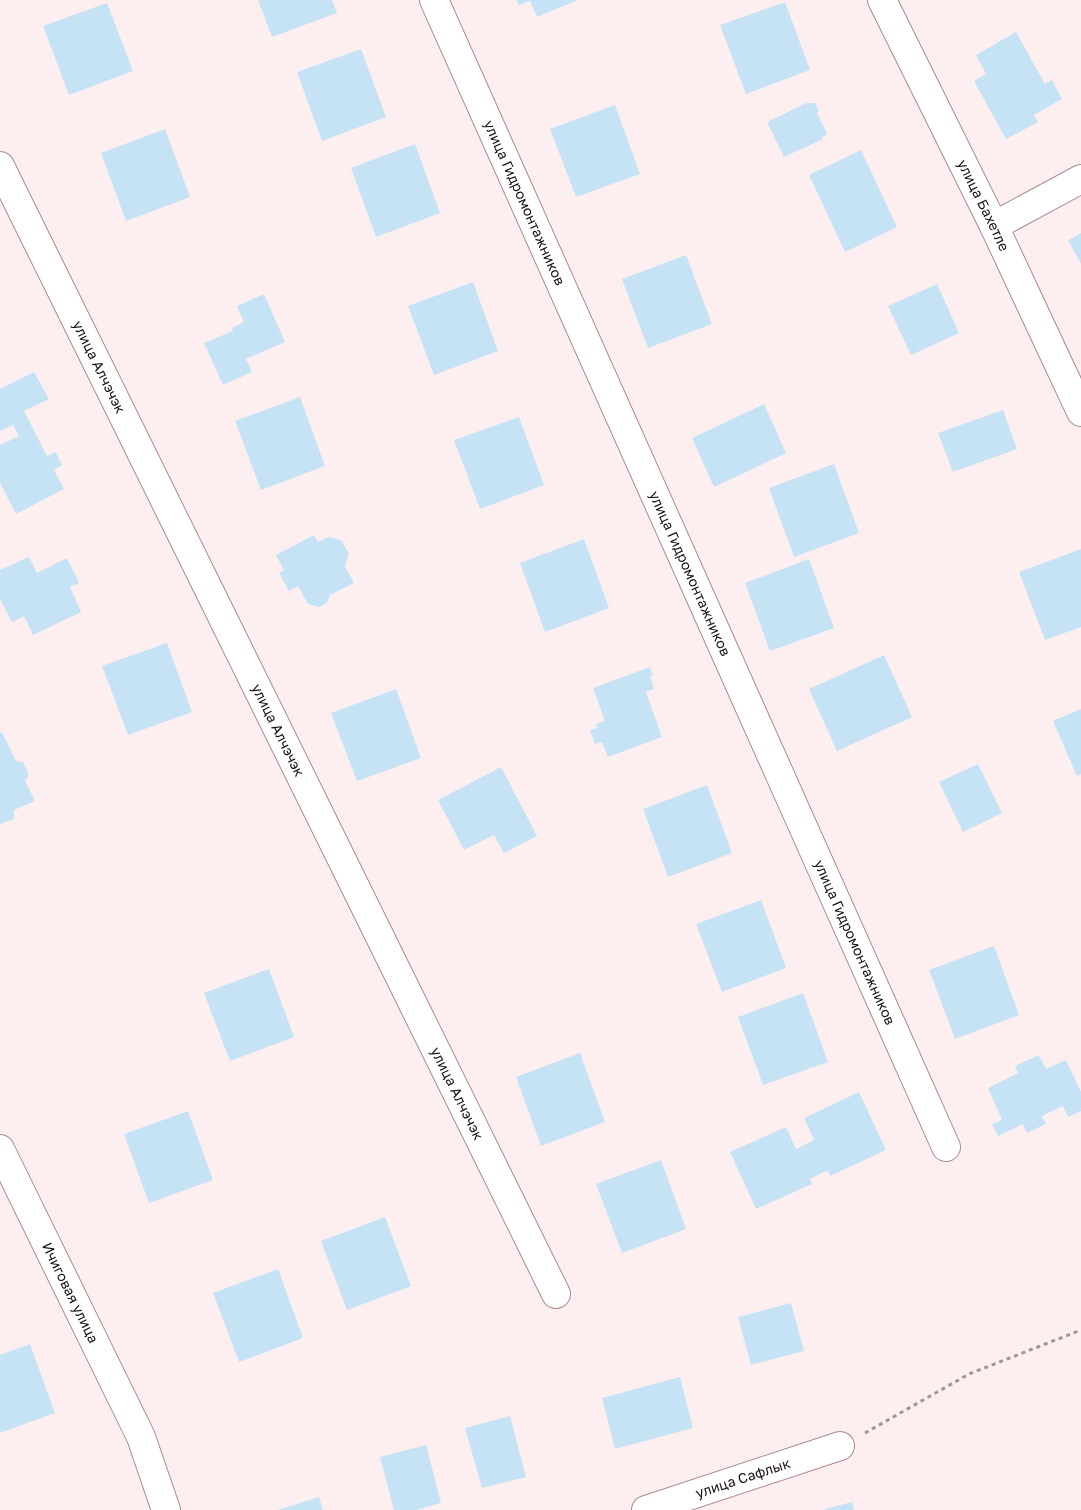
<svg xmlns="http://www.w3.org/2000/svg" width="1081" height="1510" font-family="'Golos Text',sans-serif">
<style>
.building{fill:#c6e3f6}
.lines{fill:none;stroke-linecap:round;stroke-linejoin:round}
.minor-casing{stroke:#ac8a91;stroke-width:30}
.path{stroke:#a39597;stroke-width:3;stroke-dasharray:4 4;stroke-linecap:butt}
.minor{stroke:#fff;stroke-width:28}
.labels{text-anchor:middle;stroke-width:4;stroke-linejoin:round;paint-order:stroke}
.street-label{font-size:14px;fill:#1c1013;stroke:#fff}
</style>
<rect width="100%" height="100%" fill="#fdeef0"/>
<!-- building -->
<g class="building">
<path d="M258 0H332L337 13 272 37Z"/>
<path d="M516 0H578L537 17 530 1 519 5Z"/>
<path d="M785 2 810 70 746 94 720 25Z"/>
<path d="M107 3 133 71 69 95 43 26Z"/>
<path d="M1016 32 1045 84 1052 80 1062 99 1034 115 1038 122 1006 139 974 81 986 74 976 55Z"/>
<path d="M361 49 386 117 322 141 297 72Z"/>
<path d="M807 103H815L819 111 817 113 827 134 822 137 823 139 784 157 767 122Z"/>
<path d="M615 105 640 174 576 197 550 129Z"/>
<path d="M165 129 190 197 126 221 101 153Z"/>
<path d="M415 144 440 213 376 237 351 168Z"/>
<path d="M861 150 897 227 845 252 809 175Z"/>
<path d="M1081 233V264L1068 240Z"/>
<path d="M686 255 712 324 648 348 622 279Z"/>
<path d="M473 282 498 351 434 375 408 306Z"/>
<path d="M937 284 959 333 911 355 888 306Z"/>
<path d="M264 294 285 342 246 359 252 372 223 385 204 343 233 331 232 328 244 322 237 306Z"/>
<path d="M34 372 49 399 24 411 47 456 56 452 62 465 54 470 64 489 16 514 0 483V445L19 436 13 425 0 431V389Z"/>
<path d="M300 397 325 466 261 490 235 421Z"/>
<path d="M764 404 786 453 714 487 692 438Z"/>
<path d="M1003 410 1017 449 953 472 938 433Z"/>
<path d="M519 417 544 485 480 509 454 440Z"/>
<path d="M834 464 859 533 794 557 769 488Z"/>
<path d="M314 535 318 542 329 537 341 540 349 554 345 566 354 583 330 595 327 603 319 607 308 604 298 586 289 591 279 573 284 570 276 555Z"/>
<path d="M584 539 609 608 545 632 520 563Z"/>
<path d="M1081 549V627L1045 640 1019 572Z"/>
<path d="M29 557 37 573 67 558 79 583 70 587 81 612 33 635 24 616 12 622 0 599V570Z"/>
<path d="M809 559 834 628 770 651 745 583Z"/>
<path d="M167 643 192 712 128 735 102 666Z"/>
<path d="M884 655 912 717 837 751 809 689Z"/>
<path d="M650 667 653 675 650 676 654 689 646 692 662 737 608 757 602 742 595 744 590 730 597 728 596 724 605 721 593 688Z"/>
<path d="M396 689 421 758 357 781 331 713Z"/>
<path d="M1081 709V774L1077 776 1053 721Z"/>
<path d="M2 732 16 761 23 762 29 775 25 781 35 801 14 810V819L1 824 0 823V733Z"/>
<path d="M978 764 1002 813 963 832 939 782Z"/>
<path d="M501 767 537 836 504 853 494 835 464 850 438 800Z"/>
<path d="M707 785 732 853 668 877 643 809Z"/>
<path d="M761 900 786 968 722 992 696 924Z"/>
<path d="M994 946 1019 1015 955 1039 929 970Z"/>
<path d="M269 969 294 1037 230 1061 204 993Z"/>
<path d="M803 993 828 1062 763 1085 738 1017Z"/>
<path d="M580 1053 605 1122 541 1146 516 1077Z"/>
<path d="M1039 1055 1046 1069 1066 1060 1081 1092V1111L1068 1117 1063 1106 1042 1116 1046 1124 1027 1133 1023 1124 998 1136 992 1124 1002 1120 988 1088 1018 1073 1015 1066Z"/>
<path d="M859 1092 886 1150 830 1176 828 1170 810 1179 812 1184 756 1209 730 1152 786 1127 796 1149 814 1140 804 1118Z"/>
<path d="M188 1111 213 1180 149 1203 124 1134Z"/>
<path d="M661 1160 686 1229 622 1253 596 1184Z"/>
<path d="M385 1217 411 1286 347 1310 321 1241Z"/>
<path d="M278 1269 303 1338 239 1362 213 1293Z"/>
<path d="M791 1303 804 1351 751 1365 738 1317Z"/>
<path d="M30 1344 55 1413 0 1433V1355Z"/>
<path d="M680 1377 693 1428 615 1449 602 1398Z"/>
<path d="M510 1416 526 1477 482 1488 465 1428Z"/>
<path d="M426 1445 441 1503 416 1510H394L380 1457Z"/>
<path d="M319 1497 323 1510H278Z"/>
<path d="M852 1502 854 1510H825V1509Z"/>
</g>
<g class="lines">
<defs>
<g id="minor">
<path id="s1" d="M434 0 946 1147"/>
<path id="s2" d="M882 0 994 226 1081 412"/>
<path id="s3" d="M0 166 556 1294"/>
<path d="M994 226 1081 179"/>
<path id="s4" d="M0 1149 141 1437 166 1510"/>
<path id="s5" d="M646 1510 840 1446"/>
</g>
</defs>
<!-- minor casing -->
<use href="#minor" class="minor-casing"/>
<!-- path -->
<path class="path" d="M865 1433 969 1374 1081 1330"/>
<!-- minor -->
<use href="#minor" class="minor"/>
</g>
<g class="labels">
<!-- street labels -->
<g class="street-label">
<text dy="5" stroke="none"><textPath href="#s1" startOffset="222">улица Гидромонтажников</textPath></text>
<text dy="5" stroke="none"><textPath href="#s2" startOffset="229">улица Бахетле</textPath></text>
<text dy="5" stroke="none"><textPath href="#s3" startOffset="224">улица Алчэчэк</textPath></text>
<text dy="5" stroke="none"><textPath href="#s1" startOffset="628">улица Гидромонтажников</textPath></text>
<text dy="5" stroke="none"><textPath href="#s3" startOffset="629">улица Алчэчэк</textPath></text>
<text dy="5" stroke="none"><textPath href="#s1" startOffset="1032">улица Гидромонтажников</textPath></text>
<text dy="5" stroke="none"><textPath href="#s3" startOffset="1034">улица Алчэчэк</textPath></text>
<text dy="5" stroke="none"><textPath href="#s4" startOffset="160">Ичиговая улица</textPath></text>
<text dy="5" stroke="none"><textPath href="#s5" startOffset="102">улица Сафлык</textPath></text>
</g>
</g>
</svg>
